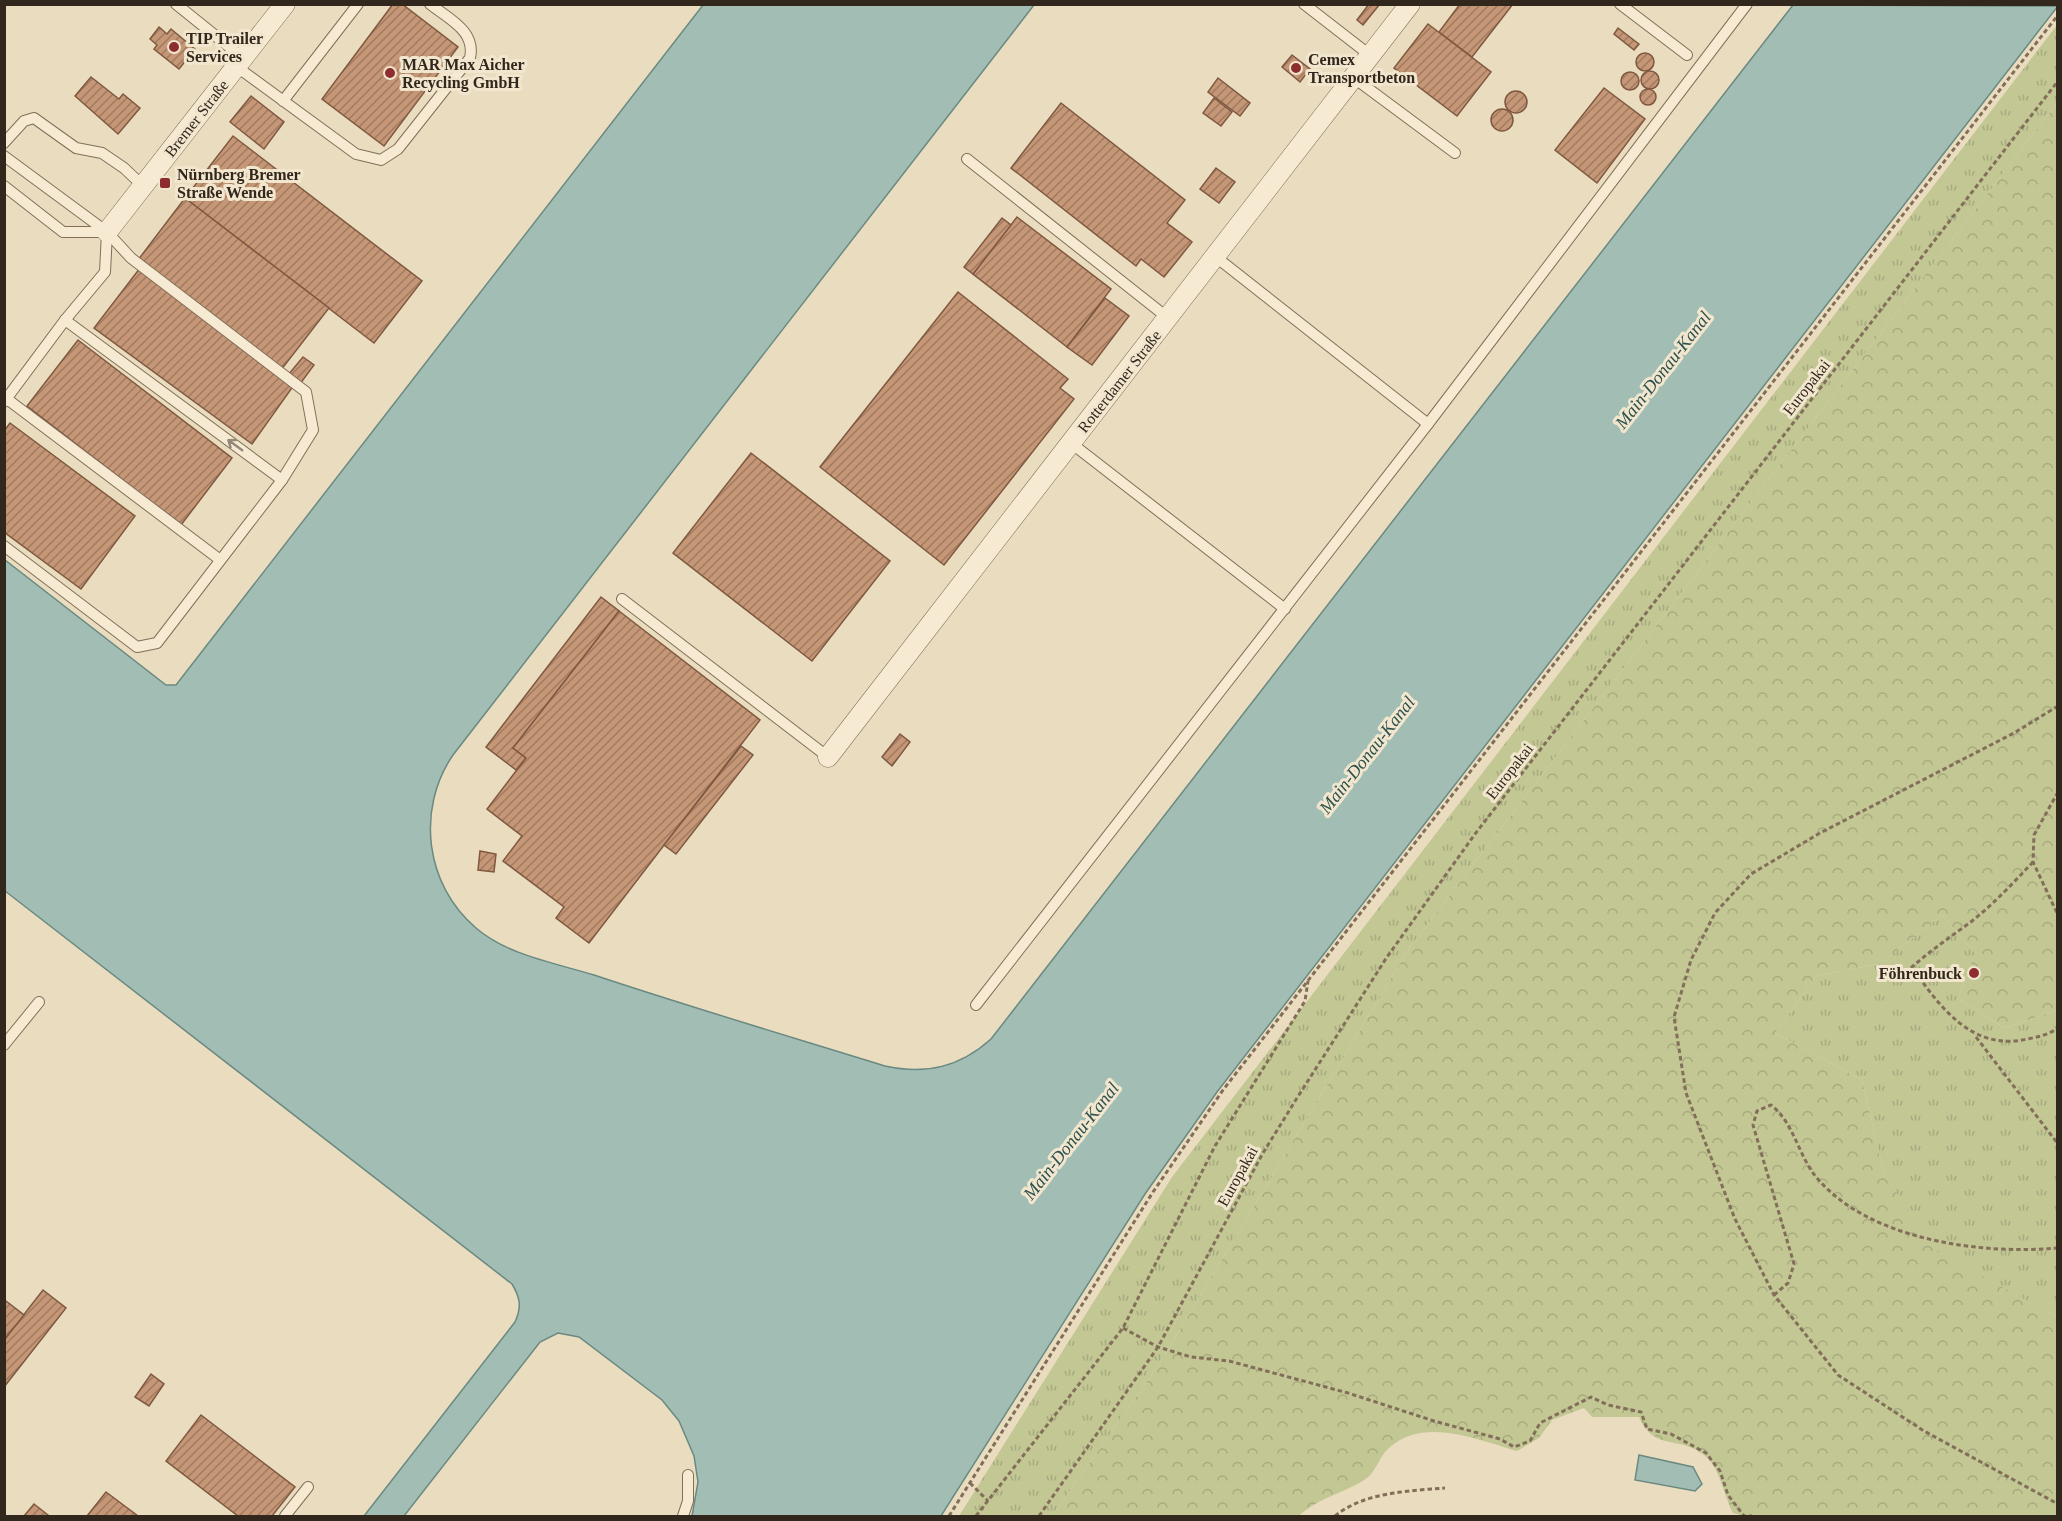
<svg xmlns="http://www.w3.org/2000/svg" width="2062" height="1521" font-family="'Times New Roman',serif">
<style>
.grass{fill:url(#grass-tufts)}
.forest{fill:url(#forest-crowns)}
.water{fill:#a2bdb4;stroke:#6a8981;stroke-width:1.5}
.building{fill:url(#building-hatch);stroke:#7f5840;stroke-width:1.5}
.lines{fill:none;stroke-linecap:round;stroke-linejoin:round}
.lane-casing{stroke:#826e59;stroke-width:12}
.street-casing{stroke:#826e59;stroke-width:21}
.path{stroke:#826e59;stroke-width:3;stroke-dasharray:4.5 3;stroke-linecap:butt}
.lane{stroke:#f6ead2;stroke-width:10}
.street{stroke:#f6ead2;stroke-width:20}
.oneway{stroke:#948877}
.poi-dot{fill:#8d2d2f;stroke:#f2e7ce;stroke-width:2}
.labels{text-anchor:middle;stroke-width:6;stroke-linejoin:round;paint-order:stroke}
.poi-label{font-size:16px;font-weight:bold;fill:#32271c;stroke:#f2e7ce;text-anchor:start}
.street-label{font-size:16px;fill:#32271c;stroke:#f2e7ce}
.water-label{font-size:18px;font-style:italic;fill:#2c514e;stroke:#f2e7ce}
</style>
<defs>
<pattern id="grass-tufts" width="24" height="20" patternUnits="userSpaceOnUse" patternTransform="scale(1.5)"><rect width="24" height="20" fill="#c2c794"/><path d="M3 7l-1-3M5 7V3M7 7l1-3M15 17l-1-3M17 17v-4M19 17l1-3" fill="none" stroke="#a7ab7f"/></pattern>
<pattern id="forest-crowns" width="20" height="18" patternUnits="userSpaceOnUse" patternTransform="scale(1.5)"><rect width="20" height="18" fill="#c2c794"/><path d="M2 6a3 3 0 1 1 6 0M12 15a3 3 0 1 1 6 0" fill="none" stroke="#a7ab7f"/></pattern>
<pattern id="building-hatch" width="6" height="6" patternUnits="userSpaceOnUse" patternTransform="scale(1.5)"><rect width="6" height="6" fill="#c69777"/><path d="M-1 1l2-2M0 6l6-6M5 7l2-2" fill="none" stroke="#a17b61"/></pattern>
</defs>
<rect width="100%" height="100%" fill="#eaddbf"/>
<!-- grass -->
<g class="grass">
<path d="M2057 25V103L1410 947 1158 1366 1052 1516H959L1172 1177Z"/>
<path d="M1942 915 1975 953 1958 999 2005 1028 2057 1010V1317L1936 1252 1884 1174 1862 1080 1775 1033 1816 976 1879 964Z"/>
</g>
<!-- forest -->
<path class="forest" d="M2057 103V1010L2005 1028 1958 999 1975 953 1942 915 1879 964 1816 976 1775 1033 1862 1080 1884 1174 1936 1251 2057 1317V1516H1744L1733 1513C1724 1496 1720 1467 1704 1455 1679 1435 1654 1452 1639 1417H1592L1584 1408 1552 1420 1539 1438 1517 1451C1478 1440 1424 1416 1389 1448 1380 1455 1377 1470 1367 1478 1346 1493 1319 1497 1299 1516H1052L1158 1366 1410 947Z"/>
<!-- water -->
<g class="water">
<path d="M703 5H1034L453 755C416 809 425 885 476 928 507 955 555 963 594 975 690 1007 788 1036 885 1066 926 1075 960 1067 991 1039L1793 5 2058 6 1217 1092 1145 1194 941 1516H692L698 1482 694 1456 679 1421 662 1400 579 1337 558 1333 540 1342 404 1516H364L515 1322C522 1307 520 1297 512 1284L5 891V560L166 685H176Z"/>
<path d="M1639 1455 1693 1467 1702 1484 1695 1491 1635 1480Z"/>
</g>
<!-- building -->
<g class="building">
<path d="M393 4H402L458 47 384 146 322 99Z"/>
<path d="M1369 4 1379 5 1363 25 1357 20Z"/>
<path d="M1460 4H1513L1472 57 1439 32Z"/>
<path d="M1428 24 1491 72 1457 116 1394 68Z"/>
<path d="M159 27 167 34 171 29 195 49 179 69 154 49 157 45 150 39Z"/>
<path d="M1618 28 1639 44 1634 50 1614 34Z"/>
<circle cx="1645" cy="62" r="9"/>
<path d="M1292 55 1310 69 1300 82 1282 67Z"/>
<circle cx="1650" cy="80" r="9"/>
<circle cx="1630" cy="81" r="9"/>
<path d="M91 77 119 99 123 94 140 108 118 134 75 96Z"/>
<path d="M1218 78 1250 103 1240 116 1208 92Z"/>
<path d="M1604 88 1645 119 1597 183 1555 150Z"/>
<circle cx="1648" cy="97" r="8"/>
<circle cx="1516" cy="102" r="11"/>
<path d="M251 96 284 122 264 149 230 122Z"/>
<path d="M1214 98 1232 112 1221 126 1203 113Z"/>
<path d="M1061 103 1185 200 1167 223 1192 242 1164 277 1141 259 1136 266 1011 168Z"/>
<circle cx="1502" cy="120" r="11"/>
<path d="M233 136 422 281 374 343 185 198Z"/>
<path d="M1216 168 1235 182 1219 203 1200 189Z"/>
<path d="M185 198 329 308 281 370 138 260Z"/>
<path d="M1017 217 1111 289 1067 347 973 274Z"/>
<path d="M1002 218 1011 225 973 274 964 267Z"/>
<path d="M140 268 294 385 252 444 94 328Z"/>
<path d="M958 292 1068 379 1060 388 1074 399 944 565 820 467Z"/>
<path d="M1105 298 1129 316 1092 365 1067 347Z"/>
<path d="M78 340 232 458 181 525 27 406Z"/>
<path d="M303 357 314 365 300 384 288 375Z"/>
<path d="M10 423 135 516 81 589 4 532V431Z"/>
<path d="M751 453 890 561 812 661 673 553Z"/>
<path d="M601 597 619 611 513 748 526 758 516 770 486 747Z"/>
<path d="M619 611 760 720 589 943 556 918 564 907 503 861 522 836 487 809 526 758 513 748Z"/>
<path d="M900 734 910 742 892 766 882 757Z"/>
<path d="M741 746 753 755 676 854 664 845Z"/>
<path d="M480 851 496 854 494 872 478 870Z"/>
<path d="M43 1290 66 1308 4 1387V1340Z"/>
<path d="M6 1301 24 1315 4 1340V1304Z"/>
<path d="M151 1374 164 1384 149 1406 135 1397Z"/>
<path d="M201 1415 295 1487 272 1516H238L166 1461Z"/>
<path d="M106 1492 138 1516H87Z"/>
<path d="M34 1504 48 1515 47 1516H24Z"/>
</g>
<g class="lines">
<defs>
<g id="lane">
<path d="M176 4 243 58"/>
<path d="M1304 4 1371 56"/>
<path d="M1620 4 1687 55"/>
<path d="M237 67 356 154 381 160 398 149 470 58C476 31 449 19 430 4"/>
<path d="M1354 78 1455 153"/>
<path d="M283 101 358 4"/>
<path d="M4 143 24 121 34 118 76 148 102 153 124 168 143 186"/>
<path d="M4 156 107 232 131 258 306 392 313 430 282 480 157 643 137 647 4 546"/>
<path d="M967 159 1168 318"/>
<path d="M4 186 63 232H107"/>
<path d="M1216 257 1428 424"/>
<path d="M65 320 282 480"/>
<path d="M7 399 219 559"/>
<path d="M4 402 65 320 105 272 107 232"/>
<path d="M1071 443 1285 609"/>
<path d="M622 599 828 757"/>
<path d="M976 1005 1428 424 1747 4"/>
<path d="M4 1045 39 1002"/>
<path d="M285 1516 308 1487"/>
<path d="M683 1516 688 1501V1475"/>
</g>
<g id="street">
<path d="M107 232 285 4"/>
<path d="M828 757 1410 4"/>
</g>
</defs>
<!-- lane casing -->
<use href="#lane" class="lane-casing"/>
<!-- street casing -->
<use href="#street" class="street-casing"/>
<!-- path -->
<g class="path">
<path d="M2058 706 2014 733 1820 833 1751 874 1715 913 1691 960 1674 1017 1686 1093 1735 1219 1774 1295 1838 1375 1924 1431 2058 1504"/>
<path d="M2058 792 2034 835 2033 862 2058 915"/>
<path d="M2033 862C2013 883 1992 906 1968 924 1949 938 1930 951 1912 967 1939 1006 1972 1052 2027 1039 2038 1037 2048 1035 2058 1028"/>
<path d="M1976 1037 2058 1144"/>
<path d="M1774 1295 1788 1283 1794 1264 1753 1125 1757 1111 1771 1105C1795 1124 1798 1156 1817 1178 1869 1240 1981 1255 2058 1248"/>
<path d="M1123 1328 1158 1347 1191 1357 1229 1361 1348 1393 1434 1421 1500 1439 1514 1447 1530 1441 1540 1423 1591 1397 1608 1405 1641 1412 1647 1429 1671 1434 1706 1453 1720 1471 1728 1495 1744 1516H1752"/>
<path d="M970 1483 988 1501"/>
<path d="M949 1516 1153 1192 1223 1090 2058 15"/>
<path d="M976 1516 1123 1328 1215 1146 1305 1001 1308 981"/>
<path d="M1039 1516 1158 1347 1263 1153 1297 1098 1387 957 1475 834 2058 81"/>
<path d="M1335 1516C1364 1492 1409 1491 1445 1488"/>
</g>
<!-- lane -->
<use href="#lane" class="lane"/>
<!-- street -->
<use href="#street" class="street"/>
</g>
<!-- one-way arrows -->
<defs><path id="oneway-shaft" d="M-6 0H5M1.5-3L5.5 0L1.5 3" fill="none" stroke-width="1.6" stroke-linecap="round" stroke-linejoin="round" transform="scale(1.5)"/></defs>
<use class="oneway" href="#oneway-shaft" transform="translate(235 445) rotate(-144)"/>
<!-- markers -->
<g class="poi-dot">
<circle cx="174" cy="47" r="6"/>
<circle cx="1296" cy="68" r="6"/>
<circle cx="390" cy="73" r="6"/>
<rect x="159" y="177" width="12" height="12" rx="3"/>
<circle cx="1974" cy="973" r="6"/>
</g>
<g class="labels">
<!-- poi labels -->
<g class="poi-label">
<text x="186" y="44">TIP Trailer<tspan x="186" dy="18">Services</tspan></text>
<text x="1308" y="65">Cemex<tspan x="1308" dy="18">Transportbeton</tspan></text>
<text x="402" y="70">MAR Max Aicher<tspan x="402" dy="18">Recycling GmbH</tspan></text>
<text x="177" y="180">Nürnberg Bremer<tspan x="177" dy="18">Straße Wende</tspan></text>
<text x="1962" y="979" text-anchor="end">Föhrenbuck</text>
</g>
<!-- street labels -->
<g class="street-label">
<text transform="translate(196 118) rotate(-52)" y="6">Bremer Straße</text>
<text transform="translate(1119 381) rotate(-52)" y="6">Rotterdamer Straße</text>
<text transform="translate(1806 387) rotate(-52)" y="6">Europakai</text>
<text transform="translate(1509 771) rotate(-52)" y="6">Europakai</text>
<text transform="translate(1237 1176) rotate(-61)" y="6">Europakai</text>
</g>
<!-- water labels -->
<g class="water-label">
<text transform="translate(1663 370) rotate(-52)" y="6">Main-Donau-Kanal</text>
<text transform="translate(1367 755) rotate(-52)" y="6">Main-Donau-Kanal</text>
<text transform="translate(1071 1141) rotate(-52)" y="6">Main-Donau-Kanal</text>
</g>
</g>
<!-- border -->
<rect width="2062" height="1521" fill="none" stroke="#32271c" stroke-width="12"/>
</svg>
